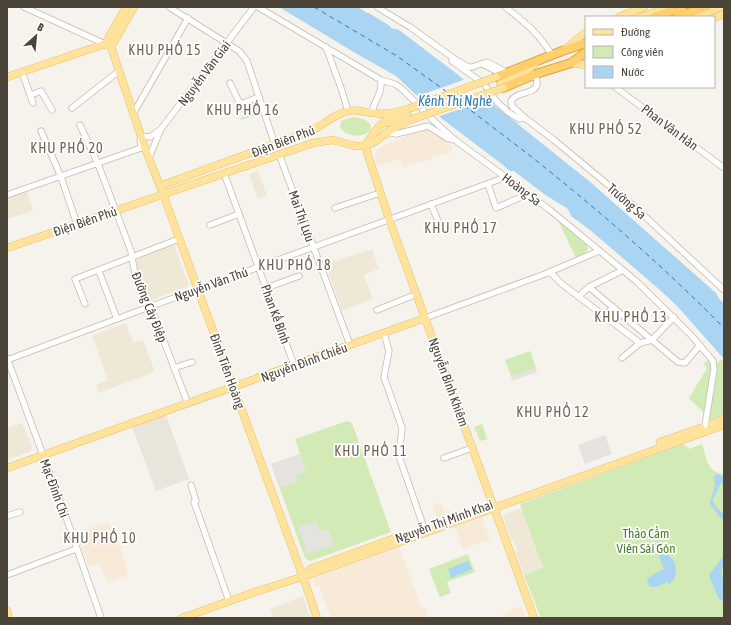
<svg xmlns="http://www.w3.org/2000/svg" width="731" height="625" font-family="'Asap Condensed',sans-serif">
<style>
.residential{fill:#eae5da}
.commercial{fill:#f7ead8}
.education{fill:#efe8d6}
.green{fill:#d2eab5}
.parking{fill:#e5e3e0}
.water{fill:#a9d4f2}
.pier{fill:#f6f3ec}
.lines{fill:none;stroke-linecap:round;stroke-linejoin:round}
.ferry{stroke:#2e7ab2;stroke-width:1;stroke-dasharray:5 4;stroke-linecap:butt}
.minor-casing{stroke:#c2bbae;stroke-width:7}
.major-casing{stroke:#e6c16a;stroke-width:8}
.highway-casing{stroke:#e0a43c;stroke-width:10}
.minor{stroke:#fff;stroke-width:5.5}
.major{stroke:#ffe39c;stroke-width:7}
.highway{stroke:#ffcf6e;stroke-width:8}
.major-bridge-casing{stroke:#e6c16a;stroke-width:8;stroke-linecap:butt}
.major-bridge{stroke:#ffe39c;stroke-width:7}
.labels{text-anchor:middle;stroke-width:3.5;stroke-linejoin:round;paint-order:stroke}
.street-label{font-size:13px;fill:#4b4439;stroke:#fff}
.park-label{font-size:13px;fill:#4a7f2a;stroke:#fff}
.neighbourhood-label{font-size:14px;letter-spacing:1px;fill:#6e6250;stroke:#fff}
.water-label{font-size:14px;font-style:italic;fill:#2e7ab2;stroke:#fff}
</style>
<rect width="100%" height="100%" fill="#f6f3ec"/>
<!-- residential -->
<path class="residential" d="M166 415 189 479 156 491 132 427Z"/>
<!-- commercial -->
<g class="commercial">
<path d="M427 127 452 146 451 152 403 168 400 159 377 166 375 158 376 151 383 146Z"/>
<path d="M440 502 446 515 437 518 432 506Z"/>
<path d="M482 517 490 539 463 549 455 527Z"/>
<path d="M109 522 116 540 117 539 119 543 128 575 107 583 100 563 89 567 76 532Z"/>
<path d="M399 547 422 608 425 607 429 618H331L319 586 315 587 313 581 316 577Z"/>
<path d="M522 606 526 618H503L502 614Z"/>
</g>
<!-- education -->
<g class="education">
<path d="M258 171 267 196 258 199 249 174Z"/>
<path d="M27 191 33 211 7 219V198Z"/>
<path d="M172 245 175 247 189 286 147 302 133 262 134 258Z"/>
<path d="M372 249 379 269 364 275 373 299 342 311 326 264Z"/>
<path d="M126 323 133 343 143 340 155 372 99 393 96 385 108 380 92 336Z"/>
<path d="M22 423 32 447 31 450 29 452 7 460V428Z"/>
<path d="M522 508 543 569 524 575 516 553 517 551 514 541 511 540 503 517 505 514Z"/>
<path d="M303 596 310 618H270L273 617 270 609Z"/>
</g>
<!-- green -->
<g class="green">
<path d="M255 101 258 112 257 115 240 120V119L246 113 238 112 237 108Z"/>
<path d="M353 117C361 118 367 119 371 126L369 132C360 138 344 137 340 126L341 121 346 119Z"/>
<path d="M558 220 587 245 588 249 584 256 576 258Z"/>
<path d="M530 351 536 368 511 376 505 360Z"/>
<path d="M721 359 724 363V415L709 420 717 363Z"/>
<path d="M708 360 713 366 706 415 689 398 707 368 703 364Z"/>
<path d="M347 421 352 423 391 532 310 561 305 558 271 464 300 454 295 439Z"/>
<path d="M482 424 487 439 480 441 474 427Z"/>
<path d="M683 444 690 449 702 444C707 459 706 472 724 474V618H541L524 575 543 568 520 504Z"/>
<path d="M468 554 475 572 447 582 451 593 440 597 429 569Z"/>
</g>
<!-- parking -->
<g class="parking">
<path d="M536 368 537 372 512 381 511 376Z"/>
<path d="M605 435 612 454 585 464 578 445Z"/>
<path d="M300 454 306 471 295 475 298 482 280 488 271 464Z"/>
<path d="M316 521 320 532 328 529 334 545 308 554 298 527Z"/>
</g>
<!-- water -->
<g class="water">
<path d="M279 7H358L367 13H369L390 26 391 28 399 30 457 74 489 101 589 181 716 293 720 300 724 303V359L678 307 660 290 590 230 571 216 568 209 544 194 514 171H510L503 165 441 118 396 76 357 54Z"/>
<path d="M717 474 724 477V483H721L713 499V502L716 507 724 514V522L712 507 710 503 715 485 714 477Z"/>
<path d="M657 552C675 553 682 572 670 584L667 582C661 585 657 589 649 586L647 579 656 573 664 569Z"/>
<path d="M724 555V565L721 572C723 581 726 585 722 594L724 597V602L718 598 709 575Z"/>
<path d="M468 561 472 569 451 578 448 569Z"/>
</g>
<!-- pier -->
<path class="pier" d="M466 79 489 99 437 117 415 97Z"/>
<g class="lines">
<!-- ferry -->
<g class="ferry">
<path d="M314 7 397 56 447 92"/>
<path d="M453 96 458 100"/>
<path d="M464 105C488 124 514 143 538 162 603 214 666 269 724 328"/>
</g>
<defs>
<g id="minor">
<path d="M24 7 105 44"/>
<path d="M169 7 239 51 247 61 275 145"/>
<path d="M258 7 381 80 395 84 401 88 435 122 455 140 550 210 636 281 691 335 713 361 714 369 705 426"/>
<path d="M377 7 410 27 456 60 468 67H472L487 62 508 73"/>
<path d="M505 7C525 22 539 34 552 55"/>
<path d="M326 47 341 88 348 111"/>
<path d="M452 61 484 84 497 102 508 112 519 119 525 118"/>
<path d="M483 64C488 68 495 68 498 74"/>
<path d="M22 72 33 103"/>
<path d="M230 83 240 104 259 97"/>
<path d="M615 87 724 168"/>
<path d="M31 95 41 91 52 110"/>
<path d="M512 106 525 118 554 140 636 208 724 290"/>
<path d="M72 108 119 71"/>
<path d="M513 108 511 101C516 91 535 95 537 84 537 81 536 77 536 74"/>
<path d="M372 113C374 99 382 96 381 80"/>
<path d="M133 114 188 18"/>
<path d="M80 125 98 164 131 251C133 269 140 296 152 310L188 404"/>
<path d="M41 131 61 177 77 224"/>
<path d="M387 132 396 134 428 126 447 138 455 140"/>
<path d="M279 154 350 345"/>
<path d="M149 158 160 131"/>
<path d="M224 173 294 365"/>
<path d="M488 184 496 208 528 194"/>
<path d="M7 195 141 148 140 139 141 136 150 137 161 129 254 7"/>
<path d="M431 204 438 221"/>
<path d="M335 208 380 193"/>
<path d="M210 225 239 214"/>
<path d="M99 271 117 319"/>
<path d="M550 272 562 284 640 343"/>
<path d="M589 287 678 362 685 363 700 345"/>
<path d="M266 288 299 276"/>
<path d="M579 296 589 287 623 270"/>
<path d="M85 304 75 279 179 239"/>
<path d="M377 310 417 294"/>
<path d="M605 316 613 307"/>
<path d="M425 318 545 274 599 251"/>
<path d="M384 333 389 351 384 377 402 428 399 456 424 528"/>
<path d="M7 358 66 517 101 618"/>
<path d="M622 358 640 343 652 340 674 317"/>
<path d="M7 360 149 307 506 177"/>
<path d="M174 368 192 362"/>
<path d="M444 458 472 448"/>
<path d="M191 485 196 501 194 502 229 601"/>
<path d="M7 516 20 512"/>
<path d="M7 575 76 549"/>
</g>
<g id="major">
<path d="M619 17 644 7"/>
<path d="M641 17 669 7"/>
<path d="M693 17 721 7"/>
<path d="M714 18 724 14"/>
<path d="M105 44 111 47 145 148 163 194 308 591 317 618"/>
<path d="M105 44 126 7"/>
<path d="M111 47 134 7"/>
<path d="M564 50 586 32"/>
<path d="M571 63 586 65"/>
<path d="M7 77 105 44"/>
<path d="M500 84 525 73 538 61"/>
<path d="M387 123 408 116"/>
<path d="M365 146 389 219 534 618"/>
<path d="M365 146C374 132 381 121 397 114"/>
<path d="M160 186 311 131C324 125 335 113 349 111 358 109 365 113 374 113 386 115 397 112 408 109"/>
<path d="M7 248 313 143 333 140 355 146H365L373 143 392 129 410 120"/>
<path d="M711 424 724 419"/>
<path d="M660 442 701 428"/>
<path d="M7 468 425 318"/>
<path d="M303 575 310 569 398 537"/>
<path d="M7 611 9 618"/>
<path d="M182 618 252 593 311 574 724 425"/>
</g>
<g id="highway">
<path d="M654 17 682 7"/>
<path d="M677 17 706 7"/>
<path d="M496 77 562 51 586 43"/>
<path d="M503 88 536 74 571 63 586 52"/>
</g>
</defs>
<!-- minor casing -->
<use href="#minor" class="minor-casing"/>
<!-- major casing -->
<use href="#major" class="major-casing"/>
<!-- highway casing -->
<use href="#highway" class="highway-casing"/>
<!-- minor -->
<use href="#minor" class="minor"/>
<!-- major -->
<use href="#major" class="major"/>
<!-- highway -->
<use href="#highway" class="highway"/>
<defs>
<g id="major-bridge">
<path d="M408 109 496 77"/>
<path d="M410 120 503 88"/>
</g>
</defs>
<!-- major-bridge casing -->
<use href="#major-bridge" class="major-bridge-casing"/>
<!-- major-bridge -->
<use href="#major-bridge" class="major-bridge"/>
</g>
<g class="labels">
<!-- street labels -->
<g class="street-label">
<text transform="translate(204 73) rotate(-53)" y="5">Nguyễn Văn Giai</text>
<text transform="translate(670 127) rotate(37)" y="5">Phan Văn Hân</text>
<text transform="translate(283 141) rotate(-21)" y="5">Ðiện Biên Phủ</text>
<text transform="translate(522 189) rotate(37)" y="5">Hoàng Sa</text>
<text transform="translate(627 201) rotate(41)" y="5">Trường Sa</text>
<text transform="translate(302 216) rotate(70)" y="5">Mai Thị Lựu</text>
<text transform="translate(85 221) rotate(-19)" y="5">Điện Biên Phủ</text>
<text transform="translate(211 284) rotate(-20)" y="5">Nguyễn Văn Thủ</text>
<text transform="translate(150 307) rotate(68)" y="5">Đường Cây Điệp</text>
<text transform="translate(276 314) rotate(70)" y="5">Phan Kế Bính</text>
<text transform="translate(304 362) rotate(-20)" y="5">Nguyễn Đình Chiểu</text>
<text transform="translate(228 371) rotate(70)" y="5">Đinh Tiên Hoàng</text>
<text transform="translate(449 382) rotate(70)" y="5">Nguyễn Bỉnh Khiêm</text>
<text transform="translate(55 488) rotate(70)" y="5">Mạc Đĩnh Chi</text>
<text transform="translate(444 521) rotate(-20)" y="5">Nguyễn Thị Minh Khai</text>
</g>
<!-- park labels -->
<g class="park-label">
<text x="646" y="538">Thảo Cầm<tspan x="646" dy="15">Viên Sài Gòn</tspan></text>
</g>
<!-- neighbourhood labels -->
<g class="neighbourhood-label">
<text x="165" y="55">KHU PHỐ 15</text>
<text x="243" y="115">KHU PHỐ 16</text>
<text x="606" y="134">KHU PHỐ 52</text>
<text x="67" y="153">KHU PHỐ 20</text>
<text x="461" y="233">KHU PHỐ 17</text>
<text x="295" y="270">KHU PHỐ 18</text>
<text x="631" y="322">KHU PHỐ 13</text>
<text x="553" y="417">KHU PHỐ 12</text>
<text x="371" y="456">KHU PHỐ 11</text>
<text x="100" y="543">KHU PHỐ 10</text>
</g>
<!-- water labels -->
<g class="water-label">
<text x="455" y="106">Kênh Thị Nghè</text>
</g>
</g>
<!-- border -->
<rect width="731" height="625" fill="none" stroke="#4b4439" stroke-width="16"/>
<!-- legend -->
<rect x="585" y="16" width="130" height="72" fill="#ffffff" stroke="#b7b4b0"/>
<rect x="593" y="29" width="20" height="6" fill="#ffe39c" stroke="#b7b4b0"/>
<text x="621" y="36" font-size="12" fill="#4b4439">Đường</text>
<rect x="593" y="46" width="20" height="12" fill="#d2eab5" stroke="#b7b4b0"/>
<text x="621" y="56" font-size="12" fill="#4b4439">Công viên</text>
<rect x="593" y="66" width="20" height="12" fill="#a9d4f2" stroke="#b7b4b0"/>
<text x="621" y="76" font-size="12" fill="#4b4439">Nước</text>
<!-- north arrow -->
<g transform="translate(36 36) rotate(27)" stroke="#ffffff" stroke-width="3" paint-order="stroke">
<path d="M0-3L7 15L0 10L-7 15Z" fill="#4b4439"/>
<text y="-6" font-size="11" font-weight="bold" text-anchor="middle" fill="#4b4439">B</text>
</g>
</svg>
